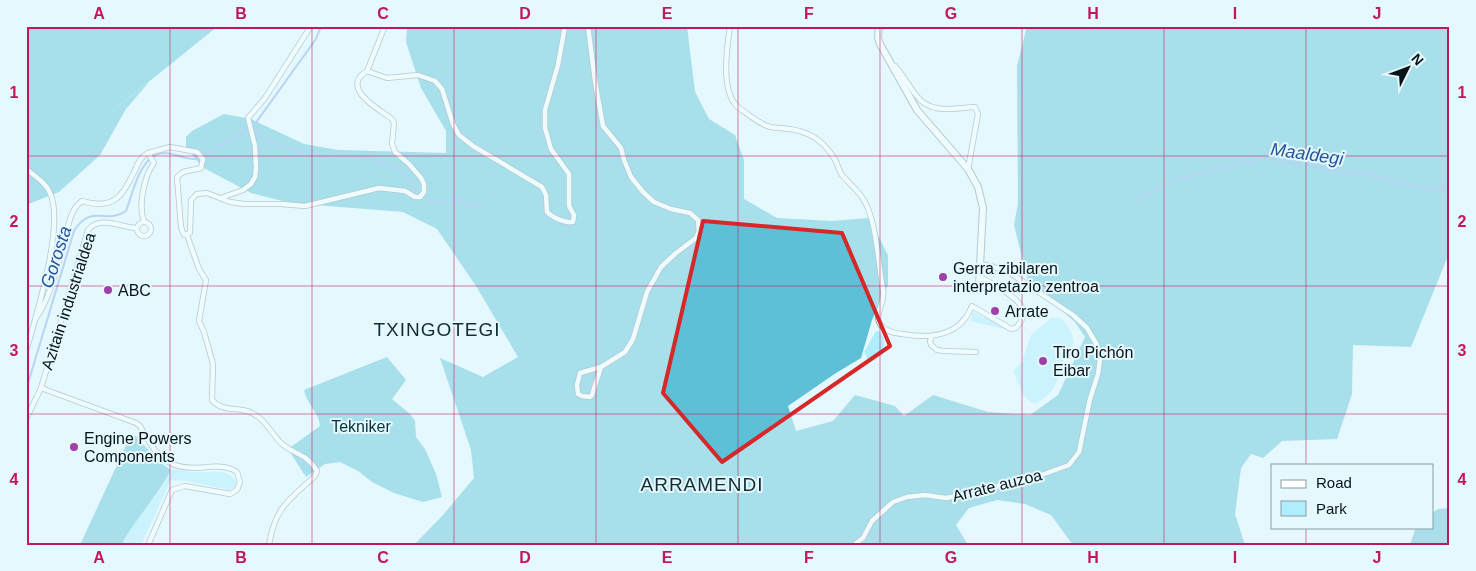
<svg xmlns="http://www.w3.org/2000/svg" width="1476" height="571" font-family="Arial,sans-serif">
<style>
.green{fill:#aeeefe}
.forest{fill:#5dc0d6}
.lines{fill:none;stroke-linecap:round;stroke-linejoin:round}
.stream{stroke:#82a9e5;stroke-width:2}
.street-casing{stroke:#75949c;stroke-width:6}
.secondary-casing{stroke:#75949c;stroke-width:8}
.street{stroke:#fff;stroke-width:4.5}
.secondary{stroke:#fff;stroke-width:6}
.marked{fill:none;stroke:#d62828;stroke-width:4;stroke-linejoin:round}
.grid{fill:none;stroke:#c2185b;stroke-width:1;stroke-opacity:0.55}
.poi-dot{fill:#9f40a8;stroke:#e4f8fd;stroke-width:2}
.labels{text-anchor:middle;stroke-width:4;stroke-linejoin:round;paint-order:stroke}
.poi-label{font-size:16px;fill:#081417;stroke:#e4f8fd;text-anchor:start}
.street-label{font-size:16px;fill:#081417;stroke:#e4f8fd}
.park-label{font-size:16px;fill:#03343d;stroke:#e4f8fd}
.water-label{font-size:18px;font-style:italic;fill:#24539b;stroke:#e4f8fd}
.quarter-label{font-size:19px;letter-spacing:1px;fill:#122e35;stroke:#e4f8fd}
.neatline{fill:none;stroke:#c2185b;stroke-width:2}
.grid-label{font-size:16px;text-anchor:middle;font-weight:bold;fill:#c2185b}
</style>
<rect width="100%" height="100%" fill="#e4f8fd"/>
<!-- green -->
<g class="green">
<path d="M973 312 1010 329 1009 330 970 321Z"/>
<path d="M1058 317C1068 322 1077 339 1072 350 1069 356 1061 363 1056 369L1059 377C1054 390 1047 397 1036 404 1020 400 1021 384 1013 371L1022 362 1031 335 1051 318Z"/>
<path d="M876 331H879C889 342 883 355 871 362L867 358 864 352Z"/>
<path d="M172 469C180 470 188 472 196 472 210 473 227 468 236 481L235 487 229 490 187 481 171 480 141 545H121L128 533 162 487Z"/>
</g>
<!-- forest -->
<g class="forest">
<path d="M26 26H218L79 138 149 82 126 109 100 155 59 192 26 205V134L73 141 26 134Z"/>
<path d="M407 26H687L695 92 709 119 735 135 744 160V199L777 218 832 221 869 218 888 255V285L872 320 861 358 836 373 788 406 796 431 833 421 855 395 895 406 904 416 933 395 988 412 1030 415 1058 395 1085 337 1075 322 1028 281 1014 225 1018 204 1017 66 1027 26H1450V251L1411 347 1353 345 1352 394 1337 439 1282 441 1263 458 1251 454 1241 468 1235 514 1245 545H1073L1051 515 1025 504 997 500 969 508 956 525 968 545H414L443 515 474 478 471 450 440 358 483 377 518 357 476 286 437 229 403 212 290 203 251 193 202 167 186 147V137L192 131 224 114 251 119 304 144 338 150 446 153V131L421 88 406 42Z"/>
<path d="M387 357 406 380 392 399 410 414 415 421 416 437 425 449 436 474 442 497 423 502 394 493 372 482 358 471 340 462 325 464 306 477 288 449 320 426C319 412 306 403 304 390Z"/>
<path d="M136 436 158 461 171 470C157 497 136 518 121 545H80L129 439Z"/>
<path d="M1450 508V545H1410L1416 527H1432V513L1438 509Z"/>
</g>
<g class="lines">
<!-- stream -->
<g class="stream">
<path d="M321 26 316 39 252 128 266 139 284 147 310 154 332 157 368 156 402 171 417 193"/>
<path d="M424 199 449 203 454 199 477 207 483 205"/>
<path d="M1137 199 1178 179 1235 164 1267 158 1335 171 1366 174 1424 188 1450 190"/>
<path d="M26 390 74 231C91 203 107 225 126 211 133 193 140 154 164 153 174 153 184 159 194 159 204 159 233 136 248 130"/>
</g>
<defs>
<g id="street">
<path d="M588 26 595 81 603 126 621 148 624 160 631 177 643 192 654 202 671 209 690 213 698 220 699 231 696 238 676 253 661 267 647 292 633 339 625 352 601 367 580 373 577 385 578 394 582 396 590 397 592 395 601 367"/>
<path d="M730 26C727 48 721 86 735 104 739 109 745 112 750 116 756 120 763 125 770 127 776 128 783 128 789 129 807 131 822 140 832 155 837 161 838 169 842 175 850 185 861 192 866 204 877 227 878 264 883 289 886 301 875 312 879 322 883 331 893 333 902 334 930 339 960 337 972 306L1011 329 1016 328C1019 324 1023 319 1024 314 1025 300 991 283 980 277"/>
<path d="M895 66C903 75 909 86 916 95 930 115 954 108 975 107L978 114 968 169"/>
<path d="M367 71 385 26"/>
<path d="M26 169C35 176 46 183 50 193 65 224 36 317 26 351"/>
<path d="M221 198 243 190 251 184 255 177 256 168 255 146 248 118 265 98 311 26"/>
<path d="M144 221C138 206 144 176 154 163L148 153 170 147 197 152 203 159 201 168 183 172 177 177 181 227 184 235 190 233 191 200 197 194 207 193 230 202 244 204H281L305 206 379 188 405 191 415 197H420L424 192V184L421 178 409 164 395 152 392 144 394 123 392 119C380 110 339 88 367 71L387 78 418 75 435 81 442 89 453 124 459 135 473 146 542 187 546 195 547 212C553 218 565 223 573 222L574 215 569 206V174L551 149 545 128V110L558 65 565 26"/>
<circle cx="144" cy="229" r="7"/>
<path d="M187 235 199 269 206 280 199 321 204 332 213 364 212 400C223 413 238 406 252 413 265 419 271 433 281 443 294 455 308 454 317 471L315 476C289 500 275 507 269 545"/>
<path d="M36 318C51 297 56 268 64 244 68 229 69 210 82 201 115 211 123 195 136 168 139 161 141 157 148 153"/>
<path d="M932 336 930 341 931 345 937 350 944 351 976 352"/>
<path d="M41 388 136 423 140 426C157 457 168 472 207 467 218 466 228 466 237 472L240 482 237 490 230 494 185 486 172 490 148 545"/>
<path d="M26 419 41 388 88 230C100 215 120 227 136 228"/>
<path d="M854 545 863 538 872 521 893 502 907 497 925 495 946 498 983 491 1002 485 1022 482 1069 465 1079 452 1090 399 1098 374 1100 359 1097 345 1087 328 1073 315 1010 273 994 267 981 264"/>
</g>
<path id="secondary" d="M879 26 878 38 880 44 917 110 968 169 978 187 983 208 979 285"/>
</defs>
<!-- street casing -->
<use href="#street" class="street-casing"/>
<!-- secondary casing -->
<use href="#secondary" class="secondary-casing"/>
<!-- street -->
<use href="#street" class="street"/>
<!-- secondary -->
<use href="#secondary" class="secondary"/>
</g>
<!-- marked area -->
<path d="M0 0H1476V571H0ZM703 221 842 233 890 346 722 462 663 393Z" fill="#e4f8fd" fill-opacity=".55" fill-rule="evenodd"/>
<path class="marked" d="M703 221 842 233 890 346 722 462 663 393Z"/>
<!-- grid -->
<path class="grid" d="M170 26V545M312 26V545M454 26V545M596 26V545M738 26V545M880 26V545M1022 26V545M1164 26V545M1306 26V465M26 156H1450M26 286H1450M26 414H1450M1306 527V545"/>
<!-- markers -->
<g class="poi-dot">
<circle cx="943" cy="277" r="5"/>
<circle cx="108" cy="290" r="5"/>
<circle cx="995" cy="311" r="5"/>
<circle cx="1043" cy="361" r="5"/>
<circle cx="74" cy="447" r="5"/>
</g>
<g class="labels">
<!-- poi labels -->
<g class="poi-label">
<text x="953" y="274">Gerra zibilaren<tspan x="953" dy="18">interpretazio zentroa</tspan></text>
<text x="118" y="296">ABC</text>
<text x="1005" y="317">Arrate</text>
<text x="1053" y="358">Tiro Pichón<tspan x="1053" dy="18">Eibar</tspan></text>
<text x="84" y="444">Engine Powers<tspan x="84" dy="18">Components</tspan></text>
</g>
<!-- street labels -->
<g class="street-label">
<text transform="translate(68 301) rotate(-72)" y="6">Azitain industrialdea</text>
<text transform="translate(997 485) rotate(-14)" y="6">Arrate auzoa</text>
</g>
<!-- park labels -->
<g class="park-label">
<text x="361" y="432">Tekniker</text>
</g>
<!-- water labels -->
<g class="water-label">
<text transform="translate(1307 154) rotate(8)" y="6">Maaldegi</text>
<text transform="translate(56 257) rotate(-72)" y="6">Gorosta</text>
</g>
<!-- quarter labels -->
<g class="quarter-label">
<text x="437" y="336">TXINGOTEGI</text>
<text x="702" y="491">ARRAMENDI</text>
</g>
</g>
<!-- border -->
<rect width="1476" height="571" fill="none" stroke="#e4f8fd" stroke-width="55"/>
<!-- legend -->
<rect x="1271" y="464" width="162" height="65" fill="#e4f8fd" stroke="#8c9da1"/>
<rect x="1281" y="480" width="25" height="8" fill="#ffffff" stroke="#8c9da1"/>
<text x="1316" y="488" font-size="15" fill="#081417">Road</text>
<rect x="1281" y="501" width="25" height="15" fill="#aeeefe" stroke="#8c9da1"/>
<text x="1316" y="514" font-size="15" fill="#081417">Park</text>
<!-- north arrow -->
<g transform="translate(1408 68) rotate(48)" stroke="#e4f8fd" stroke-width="4" paint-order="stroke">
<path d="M0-4L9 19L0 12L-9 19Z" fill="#081417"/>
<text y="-8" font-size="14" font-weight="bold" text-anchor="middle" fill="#081417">N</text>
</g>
<rect x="28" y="28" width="1420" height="516" class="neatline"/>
<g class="grid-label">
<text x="99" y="19">A</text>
<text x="241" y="19">B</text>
<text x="383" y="19">C</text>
<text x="525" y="19">D</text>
<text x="667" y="19">E</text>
<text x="809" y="19">F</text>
<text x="951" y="19">G</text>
<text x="1093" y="19">H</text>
<text x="1235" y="19">I</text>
<text x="1377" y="19">J</text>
<text x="14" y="98">1</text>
<text x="1462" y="98">1</text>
<text x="14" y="227">2</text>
<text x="1462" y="227">2</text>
<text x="14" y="356">3</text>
<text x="1462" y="356">3</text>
<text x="14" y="485">4</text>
<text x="1462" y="485">4</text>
<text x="99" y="563">A</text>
<text x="241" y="563">B</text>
<text x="383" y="563">C</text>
<text x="525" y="563">D</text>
<text x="667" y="563">E</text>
<text x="809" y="563">F</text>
<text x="951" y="563">G</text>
<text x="1093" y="563">H</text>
<text x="1235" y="563">I</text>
<text x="1377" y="563">J</text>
</g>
</svg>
